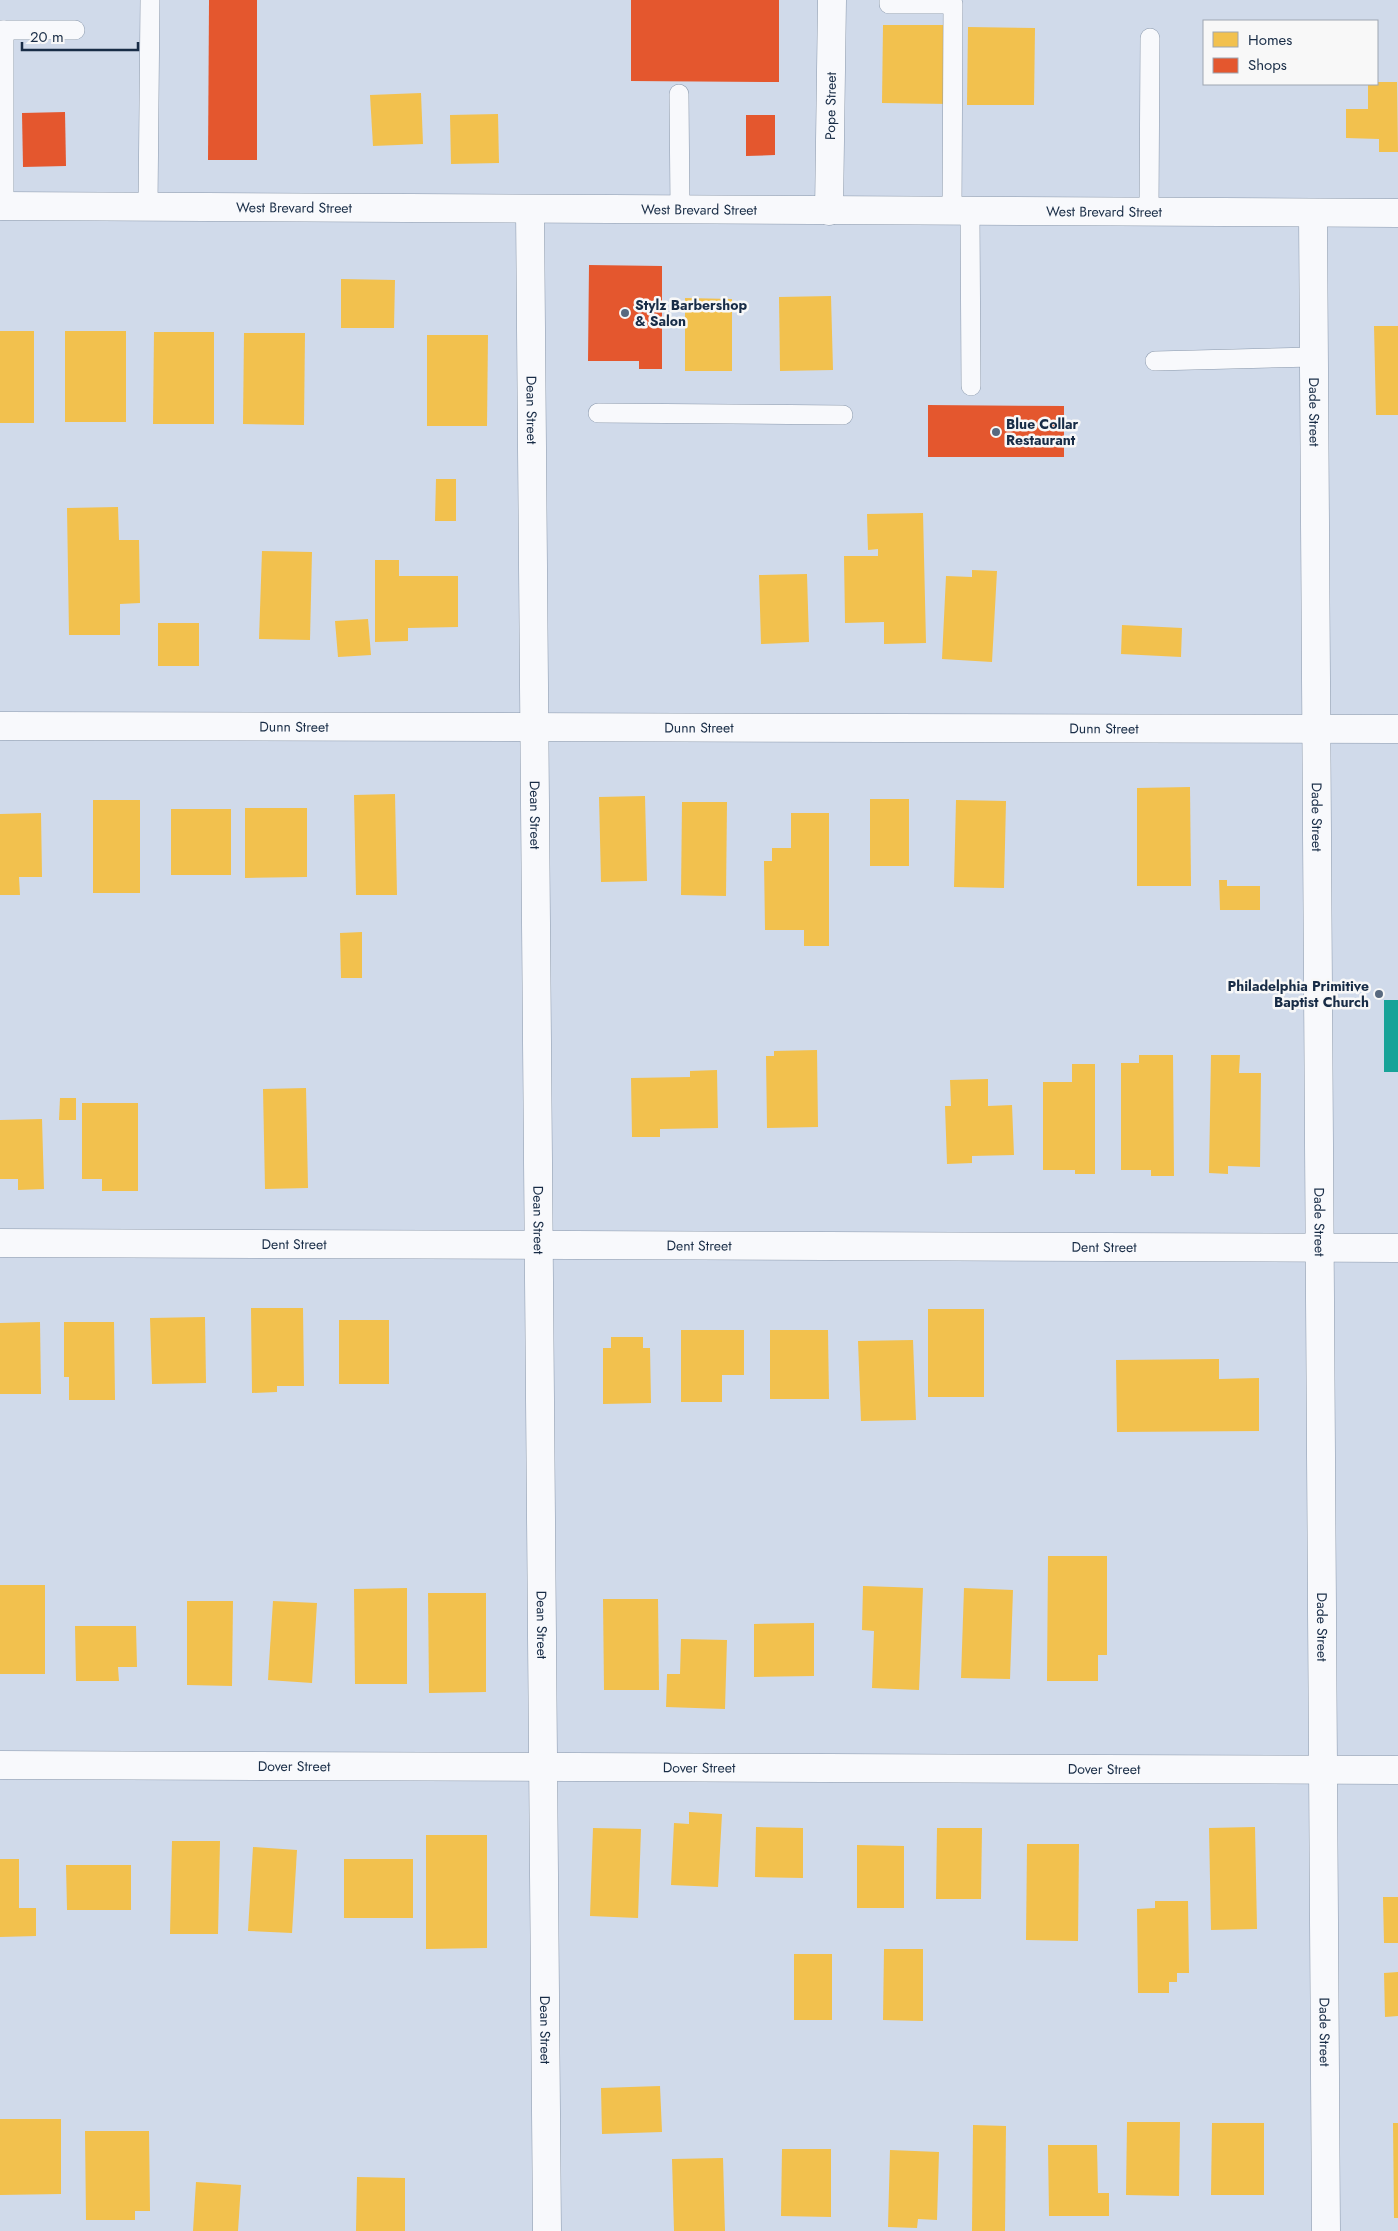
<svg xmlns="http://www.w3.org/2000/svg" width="1398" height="2231" font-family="Jost,sans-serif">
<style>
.homes{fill:#f2c14e}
.shops{fill:#e4572e}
.public{fill:#17a398}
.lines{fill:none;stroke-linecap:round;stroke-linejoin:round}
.lane-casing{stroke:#8a98ab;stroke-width:20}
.street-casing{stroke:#8a98ab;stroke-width:29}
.secondary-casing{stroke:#8a98ab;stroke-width:29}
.lane{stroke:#f8f9fc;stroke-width:19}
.street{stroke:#f8f9fc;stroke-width:28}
.secondary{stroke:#f8f9fc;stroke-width:28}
.poi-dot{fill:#58697f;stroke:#f8f8f8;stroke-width:2}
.labels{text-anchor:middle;stroke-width:5;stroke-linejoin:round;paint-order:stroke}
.street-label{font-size:14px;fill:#182c46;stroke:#f8f8f8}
.poi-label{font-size:14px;font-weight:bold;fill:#182c46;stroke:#f8f8f8;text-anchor:start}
</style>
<rect width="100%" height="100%" fill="#d0daea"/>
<!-- homes -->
<g class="homes">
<path d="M883 25H950V104L882 103Z"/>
<path d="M968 27 1035 28 1034 105H967Z"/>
<path d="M1377 82H1397L1398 152H1379V139L1346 138V109H1368V84Z"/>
<path d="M421 93 423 144 373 146 370 95Z"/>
<path d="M498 114 499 163 451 164 450 115Z"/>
<path d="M341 279 395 280 394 328H341Z"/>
<path d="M831 296 833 370 780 371 779 297Z"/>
<path d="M685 298 732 299V371H685Z"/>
<path d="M1374 326H1398V415H1376Z"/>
<rect x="0" y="331" width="34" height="92"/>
<rect x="65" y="331" width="61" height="91"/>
<path d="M154 332H214V424H153Z"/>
<path d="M244 333H305L304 425 243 424Z"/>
<path d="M427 335H488L487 426H427Z"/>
<path d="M436 479H456V521H435Z"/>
<path d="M118 507 119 540H139L140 603 120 604V635H69L67 508Z"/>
<path d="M923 513 926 643 884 644V622L845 623 844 556H878V549L868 550 867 514Z"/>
<path d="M262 551 312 552 310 640 259 639Z"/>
<path d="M375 560H399V576H458V627L408 628V641L375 642Z"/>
<path d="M972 570 997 571 992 662 942 659 946 576 972 577Z"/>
<path d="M807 574 809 642 761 644 759 575Z"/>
<path d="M368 619 371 655 338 657 335 621Z"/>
<rect x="158" y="623" width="41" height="43"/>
<path d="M1122 625 1182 628 1181 657 1121 654Z"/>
<path d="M1190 787 1191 886H1137V788Z"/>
<path d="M395 794 397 895H356L354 795Z"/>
<path d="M645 796 647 881 601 882 599 797Z"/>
<rect x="870" y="799" width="39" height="67"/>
<rect x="93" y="800" width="47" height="93"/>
<path d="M956 800 1006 801 1004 888 954 887Z"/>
<path d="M682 802H727L726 896 681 895Z"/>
<path d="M245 808H307V877L245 878Z"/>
<rect x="171" y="809" width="60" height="66"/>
<path d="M41 813 42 877H19L20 895H0V814Z"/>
<path d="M791 813H829V946H804V930H765L764 861H772V848H791Z"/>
<path d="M1219 880H1227V886H1260V910H1220Z"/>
<path d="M362 932V978H341L340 933Z"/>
<path d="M817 1050 818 1127 767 1128 766 1056H774V1051Z"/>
<path d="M1139 1055H1173L1174 1176H1151V1170H1121V1063H1139Z"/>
<path d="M1211 1055H1240L1239 1073H1261L1260 1167 1228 1166V1174L1209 1173Z"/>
<path d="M1072 1064H1095V1174H1075V1170H1043V1082H1072Z"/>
<path d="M717 1070 718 1128 660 1129V1137H632L631 1078 690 1077V1071Z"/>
<path d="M988 1079V1106L1012 1105 1014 1155 972 1156V1163L947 1164 945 1106H951L950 1080Z"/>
<path d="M306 1088 308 1188 265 1189 263 1089Z"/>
<path d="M60 1098H76V1120H59Z"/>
<path d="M82 1103H138V1191H102V1179H82Z"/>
<path d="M42 1119 44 1189 18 1190V1179H0V1120Z"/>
<path d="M251 1308H303L304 1386H277V1392L252 1393Z"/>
<rect x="928" y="1309" width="56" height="88"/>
<path d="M205 1317 206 1383 152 1384 150 1318Z"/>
<rect x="339" y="1320" width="50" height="64"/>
<path d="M40 1322 41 1394H0V1323Z"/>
<path d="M64 1322H114L115 1400H69V1377H64Z"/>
<path d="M681 1330H744V1375H722V1402H681Z"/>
<path d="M770 1330H828L829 1399H770Z"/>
<path d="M611 1337H643V1348H650L651 1403 603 1404V1348H611Z"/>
<path d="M913 1340 916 1420 861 1421 858 1341Z"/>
<path d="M1219 1359V1379L1259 1378V1431L1117 1432 1116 1360Z"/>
<path d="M1048 1556H1107V1655H1098V1681H1047Z"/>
<rect x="0" y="1585" width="45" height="89"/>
<path d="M863 1586 923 1588 919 1690 872 1688 874 1631 862 1630Z"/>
<path d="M407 1588V1684H355L354 1589Z"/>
<path d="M964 1588 1013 1590 1010 1679 961 1678Z"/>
<path d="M428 1593H486V1692L429 1693Z"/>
<path d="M603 1599H658L659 1690H604Z"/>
<path d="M187 1601H233L232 1686 187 1685Z"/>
<path d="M273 1601 317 1603 312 1683 268 1680Z"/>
<path d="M814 1623V1676L754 1677V1624Z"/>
<path d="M75 1626H136L137 1667H118L119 1681H76Z"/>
<path d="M681 1639 727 1640 725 1709 666 1707 667 1674H680Z"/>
<path d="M689 1812 722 1814 718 1887 671 1885 674 1823 689 1824Z"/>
<path d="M756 1827 803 1828V1878L755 1877Z"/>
<path d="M1255 1827 1257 1929 1211 1930 1209 1828Z"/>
<path d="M593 1828 641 1829 638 1918 590 1916Z"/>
<path d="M937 1828H982L981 1899H936Z"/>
<path d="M426 1835H487V1948L426 1949Z"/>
<path d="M172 1841H220L218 1934H170Z"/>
<path d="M1027 1844H1079L1078 1941 1026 1940Z"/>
<path d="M857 1845 904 1846V1908H857Z"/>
<path d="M253 1847 297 1850 292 1933 248 1931Z"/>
<path d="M0 1859H19V1908H36V1936L0 1937Z"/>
<rect x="344" y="1859" width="69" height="59"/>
<path d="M66 1865H131V1910H67Z"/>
<path d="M1383 1897H1398V1943H1384Z"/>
<path d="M1155 1901H1188L1189 1973H1177V1982H1169V1993H1138L1137 1909 1155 1908Z"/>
<path d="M884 1949H923V2021L883 2020Z"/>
<rect x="794" y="1954" width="38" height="66"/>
<path d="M1398 1972V2016L1385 2017 1384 1973Z"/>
<path d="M660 2086 662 2132 602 2134 601 2088Z"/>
<path d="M0 2119H61V2194L0 2195Z"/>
<path d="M1127 2122H1180L1179 2196 1126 2195Z"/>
<path d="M1212 2123H1264V2195H1211Z"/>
<path d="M1393 2123H1398V2218H1394Z"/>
<path d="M973 2125 1006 2126 1005 2231H972Z"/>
<path d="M85 2131H149L150 2211H135V2220H86Z"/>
<path d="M1048 2145H1097L1098 2193H1109V2216H1049Z"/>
<path d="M782 2149H831V2217L781 2216Z"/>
<path d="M890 2150 939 2152 937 2220 918 2219 917 2228 888 2227Z"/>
<path d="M723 2158 725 2231H674L672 2159Z"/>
<path d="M357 2177 405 2178V2231H356Z"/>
<path d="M196 2182 241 2185 238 2231H193Z"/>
</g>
<!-- shops -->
<g class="shops">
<path d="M209 0H257V160H208Z"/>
<path d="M631 0H779V82L631 81Z"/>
<path d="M65 112 66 166 23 167 22 113Z"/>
<path d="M746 115H775V155L746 156Z"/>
<path d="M589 265 662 266V369H639V361H588Z"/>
<path d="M928 405 1064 406V457H928Z"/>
</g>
<!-- public -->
<rect class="public" x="1384" y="1000" width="14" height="72"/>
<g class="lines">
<defs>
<g id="lane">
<path d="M889 0V4H953L952 212"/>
<path d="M0 30H75"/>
<path d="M4 30V206"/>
<path d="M679 94 680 210"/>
<path d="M148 207 150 0"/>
<path d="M970 212 971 386"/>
<path d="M1149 212 1150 38"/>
<path d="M1155 361 1314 357"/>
<path d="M598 413 843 415"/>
</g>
<g id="street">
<path id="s1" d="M530 210 547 2231"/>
<path id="s2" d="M829 211 832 0"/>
<path id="s3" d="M1313 213 1326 2231"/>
<path id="s4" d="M0 726 1398 729"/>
<path id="s5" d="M0 1243 1398 1248"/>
<path id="s6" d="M0 1765 1398 1770"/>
</g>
<g id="secondary">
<path id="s7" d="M0 206 1398 213"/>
</g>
</defs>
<!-- lane casing -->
<use href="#lane" class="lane-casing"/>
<!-- street casing -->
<use href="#street" class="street-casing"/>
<!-- secondary casing -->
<use href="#secondary" class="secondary-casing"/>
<!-- lane -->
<use href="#lane" class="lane"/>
<!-- street -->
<use href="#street" class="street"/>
<!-- secondary -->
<use href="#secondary" class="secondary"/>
</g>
<!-- markers -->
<g class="poi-dot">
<circle cx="625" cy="313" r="5"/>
<circle cx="996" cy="432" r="5"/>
<circle cx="1379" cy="994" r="5"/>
</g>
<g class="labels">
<!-- street labels -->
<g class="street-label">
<text dy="5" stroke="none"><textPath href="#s2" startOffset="105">Pope Street</textPath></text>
<text dy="5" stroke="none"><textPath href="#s7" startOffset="294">West Brevard Street</textPath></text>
<text dy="5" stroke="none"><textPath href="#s7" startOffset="699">West Brevard Street</textPath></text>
<text dy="5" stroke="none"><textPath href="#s7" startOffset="1104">West Brevard Street</textPath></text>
<text dy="5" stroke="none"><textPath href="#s1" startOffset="200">Dean Street</textPath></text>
<text dy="5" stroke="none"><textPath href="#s3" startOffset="199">Dade Street</textPath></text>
<text dy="5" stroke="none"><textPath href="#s4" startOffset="294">Dunn Street</textPath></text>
<text dy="5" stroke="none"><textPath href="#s4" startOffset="699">Dunn Street</textPath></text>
<text dy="5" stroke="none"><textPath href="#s4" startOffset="1104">Dunn Street</textPath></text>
<text dy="5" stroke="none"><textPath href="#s1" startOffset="605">Dean Street</textPath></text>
<text dy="5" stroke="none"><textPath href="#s3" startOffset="604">Dade Street</textPath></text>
<text dy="5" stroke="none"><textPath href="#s1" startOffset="1010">Dean Street</textPath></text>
<text dy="5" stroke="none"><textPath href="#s3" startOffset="1009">Dade Street</textPath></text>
<text dy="5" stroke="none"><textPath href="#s5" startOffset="294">Dent Street</textPath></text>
<text dy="5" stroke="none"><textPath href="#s5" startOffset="699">Dent Street</textPath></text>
<text dy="5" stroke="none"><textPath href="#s5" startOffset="1104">Dent Street</textPath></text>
<text dy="5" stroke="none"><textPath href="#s1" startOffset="1415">Dean Street</textPath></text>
<text dy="5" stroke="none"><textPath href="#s3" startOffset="1414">Dade Street</textPath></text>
<text dy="5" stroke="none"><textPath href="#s6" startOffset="294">Dover Street</textPath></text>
<text dy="5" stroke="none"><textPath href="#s6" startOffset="699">Dover Street</textPath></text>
<text dy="5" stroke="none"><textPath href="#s6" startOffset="1104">Dover Street</textPath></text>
<text dy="5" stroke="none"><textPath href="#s1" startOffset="1820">Dean Street</textPath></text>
<text dy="5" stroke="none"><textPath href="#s3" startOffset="1819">Dade Street</textPath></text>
</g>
<!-- poi labels -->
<g class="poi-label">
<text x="635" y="310">Stylz Barbershop<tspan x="635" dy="16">&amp; Salon</tspan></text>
<text x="1006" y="429">Blue Collar<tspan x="1006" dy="16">Restaurant</tspan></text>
<text x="1369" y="991" text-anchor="end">Philadelphia Primitive<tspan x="1369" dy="16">Baptist Church</tspan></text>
</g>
</g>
<!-- legend -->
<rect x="1203" y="20" width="175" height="65" fill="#f8f8f8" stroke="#9ea6b1"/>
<rect x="1213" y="32" width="25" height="15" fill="#f2c14e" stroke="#9ea6b1"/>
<text x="1248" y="45" font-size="15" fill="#182c46">Homes</text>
<rect x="1213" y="58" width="25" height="15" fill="#e4572e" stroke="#9ea6b1"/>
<text x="1248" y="70" font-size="15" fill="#182c46">Shops</text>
<!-- scale -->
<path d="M22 42v8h116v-8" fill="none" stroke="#182c46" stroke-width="2.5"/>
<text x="30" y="42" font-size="15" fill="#182c46" stroke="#f8f8f8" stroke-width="4" paint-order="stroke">20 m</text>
</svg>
